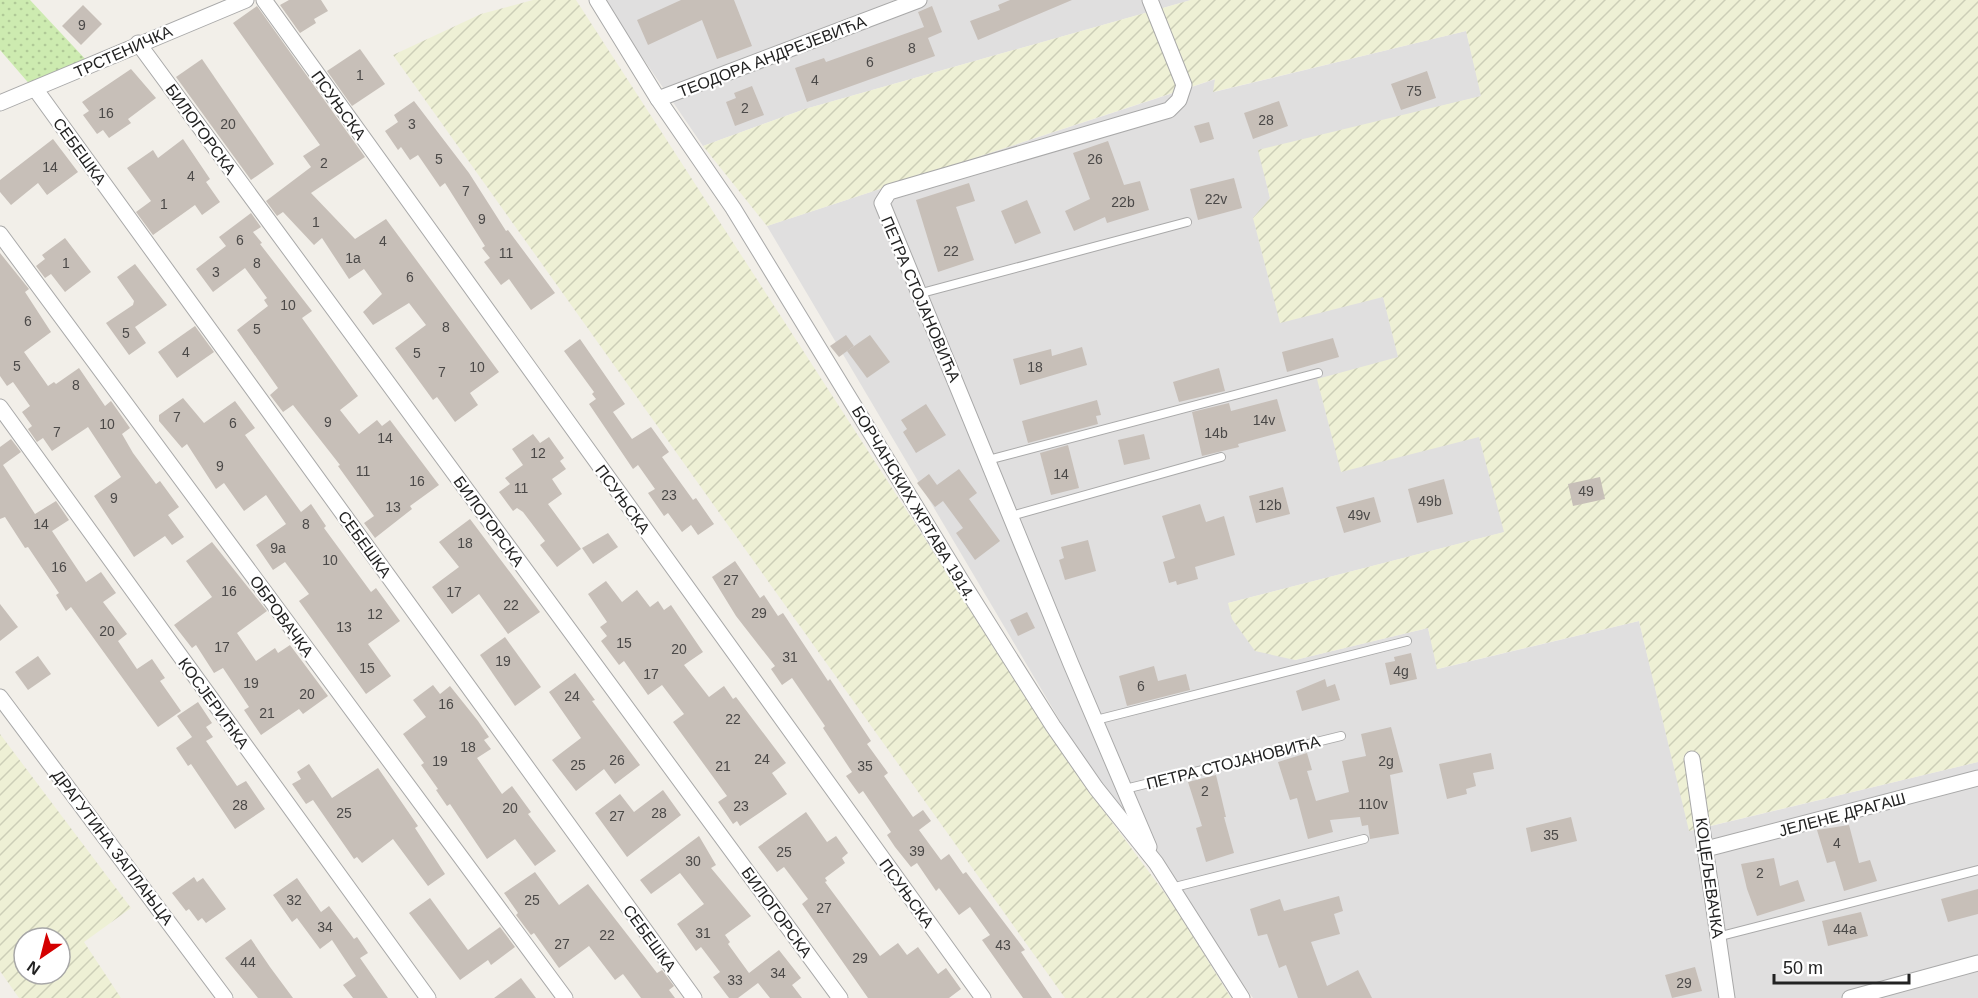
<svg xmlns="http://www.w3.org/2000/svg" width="1978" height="998" font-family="Arial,sans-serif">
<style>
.residential{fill:#e0dfdf}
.farmland{fill:url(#farmland-furrows);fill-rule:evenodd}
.grass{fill:url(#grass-dots)}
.building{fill:#c7bfb8}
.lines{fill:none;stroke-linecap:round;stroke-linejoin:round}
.lane-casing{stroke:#a9a9a9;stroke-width:10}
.street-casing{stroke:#a9a9a9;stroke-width:17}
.lane{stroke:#fff;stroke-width:8}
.street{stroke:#fff;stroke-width:15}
.labels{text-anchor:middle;stroke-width:4.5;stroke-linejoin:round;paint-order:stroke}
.number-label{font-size:14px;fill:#4b4948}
.street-label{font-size:16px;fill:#222;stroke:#fff}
</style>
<defs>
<pattern id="farmland-furrows" width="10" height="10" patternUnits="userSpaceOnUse" patternTransform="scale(1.5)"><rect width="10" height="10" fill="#eef0d5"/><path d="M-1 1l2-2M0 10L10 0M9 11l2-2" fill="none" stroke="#ccceb7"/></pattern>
<pattern id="grass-dots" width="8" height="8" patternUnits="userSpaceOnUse" patternTransform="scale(1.5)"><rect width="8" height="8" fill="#cdebb0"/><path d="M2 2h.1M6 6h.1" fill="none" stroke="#b0c997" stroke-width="1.8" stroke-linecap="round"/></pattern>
</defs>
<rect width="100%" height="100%" fill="#f2efe9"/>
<!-- residential -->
<g class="residential">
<path d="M603 0H1191L805 109 703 146Z"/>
<path d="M1466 31 1482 96 1259 151 1270 198 1383 296 1399 357 1480 437 1505 532 1228 603 1295 660 1428 628 1438 669 1639 621 1690 831 1978 762V998H1253L1088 768 767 226 1216 79 1214 92Z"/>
</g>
<!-- farmland -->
<g class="farmland">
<path d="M533 0H576L1083 783 1175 907 1231 998H1065L393 55 481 14Z"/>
<path d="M1191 0H1978V762L1689 831 1639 621 1437 669 1428 628 1295 660 1255 651 1232 619 1228 603 1504 532 1479 437 1341 472 1317 379 1398 357 1383 297 1280 323 1253 218 1270 198 1258 150 1481 96 1466 31 1213 92 1215 79 767 226 703 146 805 109Z"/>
<path d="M0 734 131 908 84 942 121 998H19L0 971ZM24 938H60V974H24Z"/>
</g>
<!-- grass -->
<path class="grass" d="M0 0H30L88 62 32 87 0 50Z"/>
<!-- building -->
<g class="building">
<path d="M289 0H321L328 11 314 19 316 23 300 33 280 5Z"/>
<path d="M681 0H734L752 46 717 59 702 20 648 45 637 20Z"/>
<path d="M1010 0H1072L978 40 970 21 1000 10 998 5Z"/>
<path d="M83 5 102 24 81 45 62 26Z"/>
<path d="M257 6 365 157 311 193 355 239 386 219 499 372 470 393 478 405 455 422 437 397 433 400 395 348 426 325 409 303 373 325 363 312 382 294 364 269 349 279 322 238 314 245 283 212 277 216 266 201 311 167 303 156 320 145 233 23Z"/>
<path d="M932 6 942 32 928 38 935 56 807 102 795 68 824 58 826 62 924 27 918 12Z"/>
<path d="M360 49 385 84 352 106 327 71Z"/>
<path d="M202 59 274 164 251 180 176 77Z"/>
<path d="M131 69 156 98 128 119 131 123 109 138 103 130 97 134 83 115 89 111 82 102Z"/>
<path d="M1427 71 1436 98 1401 110 1391 84Z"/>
<path d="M752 86 764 115 735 126 726 102 736 98 734 93Z"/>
<path d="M414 101 469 173 506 231 508 230 555 293 531 310 509 279 501 285 484 262 490 258 482 248 485 246 445 183 440 187 418 155 410 160 401 147 398 150 385 131 398 122 394 115Z"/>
<path d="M1279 101 1288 126 1253 139 1244 113Z"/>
<path d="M1209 122 1214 139 1200 143 1194 126Z"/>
<path d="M53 139 78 172 47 195 38 183 11 205 0 192V180Z"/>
<path d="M183 139 210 179 206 182 220 202 202 215 195 205 153 235 136 212 151 201 127 168 153 150 158 158Z"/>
<path d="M1108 141 1124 185 1140 181 1149 210 1107 223 1105 217 1074 231 1065 211 1090 199 1073 153Z"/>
<path d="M1234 178 1242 208 1198 220 1190 189Z"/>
<path d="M969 183 975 201 956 207 974 260 938 272 916 200Z"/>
<path d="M1027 200 1041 233 1015 244 1001 211Z"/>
<path d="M251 213 261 227 253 232 262 243 260 244 312 311 302 318 358 396 340 410 359 434 377 420 382 426 390 420 439 485 410 506 412 509 375 538 364 523 374 516 338 466 340 465 293 405 283 412 270 395 278 388 237 330 268 306 264 300 267 298 245 268 213 292 196 269 226 246 219 237Z"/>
<path d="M65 238 91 272 65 292 51 274 45 278 36 266 45 259 42 255Z"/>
<path d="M0 253 29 289 25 292 51 332 24 352 48 386 54 382 56 384 79 368 105 406 111 401 130 428 122 434 133 453 156 484 160 481 179 507 168 515 184 537 172 545 165 536 134 557 94 496 121 477 88 427 52 451 43 438 37 442 28 429 32 426 22 412 30 406 13 382 7 386 0 376Z"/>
<path d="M135 264 167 305 135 327 146 343 129 355 106 323 133 305 134 301 117 277Z"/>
<path d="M195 326 214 352 177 378 158 352Z"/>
<path d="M846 335 854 346 839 357 830 346Z"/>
<path d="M870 335 890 362 867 378 847 351Z"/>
<path d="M1333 338 1339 357 1287 372 1282 352Z"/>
<path d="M580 339 625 404 613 412 632 439 651 427 669 452 662 457 693 500 696 498 714 524 698 535 691 525 682 532 668 513 664 516 648 493 655 489 638 465 633 469 589 404 596 399 592 394 594 392 564 351Z"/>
<path d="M1082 347 1087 365 1020 385 1013 359 1051 349 1052 356Z"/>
<path d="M1219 368 1225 391 1179 402 1173 382Z"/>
<path d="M183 398 204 423 235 401 255 428 245 435 301 512 311 504 326 526 324 528 371 592 376 588 400 621 368 644 391 676 366 694 299 601 309 594 285 562 273 570 256 545 286 524 266 495 244 511 224 483 216 489 187 444 182 448 159 421V415Z"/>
<path d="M1277 399 1286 431 1238 444 1239 447 1202 456 1192 412 1229 403 1231 411Z"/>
<path d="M1097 400 1101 415 1096 416 1098 424 1028 443 1022 421Z"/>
<path d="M926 404 946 435 916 453 903 432 907 429 901 420Z"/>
<path d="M533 434 540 443 549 437 564 458 560 461 566 469 552 479 562 494 548 504 581 549 557 567 540 545 545 541 523 512 517 508 513 511 499 492 510 484 505 478 523 465 512 449Z"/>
<path d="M1144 434 1150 459 1124 465 1118 440Z"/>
<path d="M11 439 21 452 3 465 35 514 56 501 69 520 52 531 86 582 101 572 116 593 103 602 127 634 118 641 137 669 152 659 165 678 160 681 181 711 158 727 71 607 66 611 56 595 59 593 28 547 25 548 5 517 0 519V447Z"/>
<path d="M1068 445 1079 488 1051 495 1040 453Z"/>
<path d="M959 469 977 493 969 499 1000 541 975 560 956 533 963 528 943 501 935 507 917 483 929 474 937 485Z"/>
<path d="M1600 477 1605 499 1573 506 1568 484Z"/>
<path d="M1444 479 1453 514 1417 523 1408 489Z"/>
<path d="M1283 487 1290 514 1256 523 1249 496Z"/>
<path d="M1374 497 1381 522 1344 533 1336 507Z"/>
<path d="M1200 504 1206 522 1224 516 1235 555 1195 567 1198 579 1177 585 1176 581 1169 583 1163 562 1175 558 1162 516Z"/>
<path d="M470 519 540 612 508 634 479 594 452 614 432 587 459 567 439 542Z"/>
<path d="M608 533 618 547 593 564 582 548Z"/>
<path d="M1088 540 1096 571 1065 580 1059 560 1064 558 1061 547Z"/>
<path d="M212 542 267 611 237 633 256 661 275 648 278 653 290 645 328 696 303 714 299 709 261 735 244 710 249 707 223 668 214 673 196 645 192 648 174 625 212 597 186 561Z"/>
<path d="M735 561 760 598 764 595 778 616 783 613 828 681 830 679 871 741 867 744 888 773 884 776 913 817 923 810 931 821 919 830 941 860 949 854 963 874 966 872 1025 950 1021 952 1052 998H1023L982 940 990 935 970 907 959 915 939 888 936 891 917 863 911 867 895 847 887 835 891 832 863 791 859 794 846 776 852 772 823 728 825 726 792 678 782 685 771 669 775 666 736 616 712 577Z"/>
<path d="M606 581 622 602 637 590 650 607 658 601 664 610 671 605 703 652 684 665 709 697 724 686 733 699 736 697 786 763 772 773 787 794 740 826 737 821 733 824 718 802 727 796 673 722 684 714 662 685 648 695 624 661 619 665 601 641 607 636 600 627 607 622 588 594Z"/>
<path d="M0 604 18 627 0 641Z"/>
<path d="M1027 612 1035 628 1018 636 1010 620Z"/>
<path d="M505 637 541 687 515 706 480 655Z"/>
<path d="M1411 653 1417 679 1390 685 1385 663 1395 661 1394 657Z"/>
<path d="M38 656 51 674 28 690 15 672Z"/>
<path d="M1154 666 1158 681 1186 674 1190 690 1127 706 1119 676Z"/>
<path d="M575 673 595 700 592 701 640 765 615 784 604 769 576 791 552 760 581 738 549 692Z"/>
<path d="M1325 679 1327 687 1335 684 1340 700 1302 711 1296 691Z"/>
<path d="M433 685 440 694 450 686 478 721 489 737 484 740 491 749 477 758 502 794 512 786 531 812 528 814 556 851 535 866 515 839 487 859 450 804 447 806 436 790 438 789 421 765 424 763 403 734 426 717 413 700Z"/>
<path d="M198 702 212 723 206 727 213 737 206 741 237 786 246 781 265 809 235 829 191 764 188 766 176 748 192 737 177 716Z"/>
<path d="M1391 727 1403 772 1390 775 1399 834 1370 839 1368 825 1362 826 1360 817 1330 820 1333 832 1308 839 1297 798 1290 800 1278 762 1307 753 1312 770 1307 771 1316 801 1349 792 1342 761 1366 756 1361 734Z"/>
<path d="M1491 753 1494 769 1473 773 1476 786 1466 789 1467 794 1447 799 1439 764Z"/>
<path d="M309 764 332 798 378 768 418 826 415 828 445 874 428 886 393 839 362 863 357 857 354 859 313 800 306 804 292 784 301 779 297 772Z"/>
<path d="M1216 775 1226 817H1224L1234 853 1206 862 1196 828 1202 826 1188 782Z"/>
<path d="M663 790 681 815 627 857 595 813 620 794 634 812Z"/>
<path d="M806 812 827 842 836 836 848 853 842 858 845 863 825 878 827 881 825 882 880 956 898 943 907 955 918 947 938 974 946 968 961 989 949 998H868L802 904 808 899 784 867 777 872 758 847Z"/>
<path d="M1571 817 1577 841 1531 852 1526 828Z"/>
<path d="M1849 825 1859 863 1870 860 1877 881 1844 891 1835 861 1827 863 1817 830Z"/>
<path d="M699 836 716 865 711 868 751 916 725 935 730 942 728 944 749 973 779 950 801 978 792 985 802 998H770L758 983 738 998H729L713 977 720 972 701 947 696 951 677 924 704 904 680 873 651 894 640 880Z"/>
<path d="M1774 858 1780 886 1798 880 1805 901 1757 916 1747 889 1741 864Z"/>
<path d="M535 872 559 905 588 884 657 973 662 970 674 986 669 990 675 998H641L623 974 615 980 589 946 559 968 534 933 531 935 516 915 518 913 504 893Z"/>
<path d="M194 877 197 882 203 878 226 909 206 923 202 918 198 921 189 909 186 911 172 893Z"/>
<path d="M297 878 321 912 329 906 354 939 357 937 368 953 360 958 388 998H353L343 985 356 976 332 940 320 949 297 918 292 922 273 895Z"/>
<path d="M1978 889V914L1948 922 1941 899Z"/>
<path d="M1339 896 1343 911 1334 914 1340 934 1311 942 1327 986 1358 970 1372 998H1298L1286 965 1279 968 1267 934 1258 936 1250 909 1280 899 1284 911Z"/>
<path d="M430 898 468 950 500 927 515 947 491 965 488 960 460 980 409 913Z"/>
<path d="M1861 912 1868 936 1828 946 1822 921Z"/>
<path d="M251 939 270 967 293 998H258L225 958Z"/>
<path d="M1695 967 1702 991 1672 998 1665 975Z"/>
<path d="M521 978 536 998H494Z"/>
</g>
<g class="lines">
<defs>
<g id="lane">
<path d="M918 294 1187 222"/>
<path d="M988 460 1318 373"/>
<path d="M1011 516 1221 457"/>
<path d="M1096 720 1407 641"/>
<path d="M1125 789 1341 736"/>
<path d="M1171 888 1364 839"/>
<path d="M1717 937 1978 870"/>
</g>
<g id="street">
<path d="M264 0 983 998"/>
<path d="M597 0 658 99 733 208 962 582 1053 726 1096 788 1156 863 1242 998"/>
<path d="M138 43 840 998"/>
<path d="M36 90 694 998"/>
<path d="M658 99 919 0"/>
<path d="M0 103 246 0"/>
<path d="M0 234 565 998"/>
<path d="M0 407 428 998"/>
<path d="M0 697 225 998"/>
<path d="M1692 759 1727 998"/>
<path d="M1149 847 1071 664 882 203 889 192 1169 110 1179 100 1184 85 1150 0"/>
<path d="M1706 849 1978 778"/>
<path d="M1850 998 1978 963"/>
</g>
</defs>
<!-- lane casing -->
<use href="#lane" class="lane-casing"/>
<!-- street casing -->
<use href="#street" class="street-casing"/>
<!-- lane -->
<use href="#lane" class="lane"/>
<!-- street -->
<use href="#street" class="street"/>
</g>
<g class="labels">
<!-- number labels -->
<g class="number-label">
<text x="82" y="30">9</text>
<text x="912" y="53">8</text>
<text x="870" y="67">6</text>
<text x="360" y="80">1</text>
<text x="815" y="85">4</text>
<text x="1414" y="96">75</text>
<text x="745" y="113">2</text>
<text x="106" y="118">16</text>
<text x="1266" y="125">28</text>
<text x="228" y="129">20</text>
<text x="412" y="129">3</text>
<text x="439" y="164">5</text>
<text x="1095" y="164">26</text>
<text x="324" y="168">2</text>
<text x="50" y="172">14</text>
<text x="191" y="181">4</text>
<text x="466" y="196">7</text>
<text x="1216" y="204">22v</text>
<text x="1123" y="207">22b</text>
<text x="164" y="209">1</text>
<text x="482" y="224">9</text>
<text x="316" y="227">1</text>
<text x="240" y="245">6</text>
<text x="383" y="246">4</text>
<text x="951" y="256">22</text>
<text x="506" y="258">11</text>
<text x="353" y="263">1a</text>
<text x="66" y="268">1</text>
<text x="257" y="268">8</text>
<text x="216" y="277">3</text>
<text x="410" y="282">6</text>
<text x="288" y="310">10</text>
<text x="28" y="326">6</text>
<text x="446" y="332">8</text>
<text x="257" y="334">5</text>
<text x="126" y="338">5</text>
<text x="186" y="357">4</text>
<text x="417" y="358">5</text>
<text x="17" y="371">5</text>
<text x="477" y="372">10</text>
<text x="1035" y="372">18</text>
<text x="442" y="377">7</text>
<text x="76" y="390">8</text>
<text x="177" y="422">7</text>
<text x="1264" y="425">14v</text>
<text x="328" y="427">9</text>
<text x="233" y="428">6</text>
<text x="107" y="429">10</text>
<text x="57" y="437">7</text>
<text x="1216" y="438">14b</text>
<text x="385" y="443">14</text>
<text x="538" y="458">12</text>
<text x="220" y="471">9</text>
<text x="363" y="476">11</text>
<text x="1061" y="479">14</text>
<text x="417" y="486">16</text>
<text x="521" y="493">11</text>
<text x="1586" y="496">49</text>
<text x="669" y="500">23</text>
<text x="114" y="503">9</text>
<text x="1430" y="506">49b</text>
<text x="1270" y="510">12b</text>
<text x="393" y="512">13</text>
<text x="1359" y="520">49v</text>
<text x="41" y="529">14</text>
<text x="306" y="529">8</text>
<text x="465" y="548">18</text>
<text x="278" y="553">9a</text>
<text x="330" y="565">10</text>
<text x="59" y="572">16</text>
<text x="731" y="585">27</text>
<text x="229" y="596">16</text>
<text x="454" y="597">17</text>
<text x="511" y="610">22</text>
<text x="759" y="618">29</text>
<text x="375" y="619">12</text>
<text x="344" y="632">13</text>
<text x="107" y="636">20</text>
<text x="624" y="648">15</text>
<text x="222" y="652">17</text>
<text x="679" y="654">20</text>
<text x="790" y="662">31</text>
<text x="503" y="666">19</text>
<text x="367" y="673">15</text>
<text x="1401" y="676">4g</text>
<text x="651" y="679">17</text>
<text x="251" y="688">19</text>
<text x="1141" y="691">6</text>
<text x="307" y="699">20</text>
<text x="572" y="701">24</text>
<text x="446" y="709">16</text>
<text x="267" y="718">21</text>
<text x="733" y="724">22</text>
<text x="468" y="752">18</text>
<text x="762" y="764">24</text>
<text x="617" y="765">26</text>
<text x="440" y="766">19</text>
<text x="1386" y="766">2g</text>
<text x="578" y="770">25</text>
<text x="723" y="771">21</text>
<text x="865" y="771">35</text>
<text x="1205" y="796">2</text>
<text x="1373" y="809">110v</text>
<text x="240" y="810">28</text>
<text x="741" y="811">23</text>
<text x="510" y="813">20</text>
<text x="344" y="818">25</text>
<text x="659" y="818">28</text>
<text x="617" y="821">27</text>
<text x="1551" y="840">35</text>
<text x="1837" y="848">4</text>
<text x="917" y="856">39</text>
<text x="784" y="857">25</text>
<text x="693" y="866">30</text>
<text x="1760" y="878">2</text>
<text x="294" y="905">32</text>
<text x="532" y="905">25</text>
<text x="824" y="913">27</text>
<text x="325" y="932">34</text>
<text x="1845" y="934">44a</text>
<text x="703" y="938">31</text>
<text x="607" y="940">22</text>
<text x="562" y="949">27</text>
<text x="1003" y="950">43</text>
<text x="860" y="963">29</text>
<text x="248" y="967">44</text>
<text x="778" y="978">34</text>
<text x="735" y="985">33</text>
<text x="1684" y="988">29</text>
</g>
<!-- street labels -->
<g class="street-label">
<text transform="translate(123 51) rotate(-24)" y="6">ТРСТЕНИЧКА</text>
<text transform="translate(772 56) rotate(-21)" y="6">ТЕОДОРА АНДРЕЈЕВИЋА</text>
<text transform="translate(339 105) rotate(54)" y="6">ПСУЊСКА</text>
<text transform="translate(201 129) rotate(54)" y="6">БИЛОГОРСКА</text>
<text transform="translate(80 151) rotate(54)" y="6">СЕБЕШКА</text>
<text transform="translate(921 299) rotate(67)" y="6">ПЕТРА СТОЈАНОВИЋА</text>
<text transform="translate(623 499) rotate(54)" y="6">ПСУЊСКА</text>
<text transform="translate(914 503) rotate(59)" y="6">БОРЧАНСКИХ ЖРТАВА 1914.</text>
<text transform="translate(489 521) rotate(54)" y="6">БИЛОГОРСКА</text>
<text transform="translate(365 544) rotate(54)" y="6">СЕБЕШКА</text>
<text transform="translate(282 616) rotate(54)" y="6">ОБРОВАЧКА</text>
<text transform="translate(214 703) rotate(54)" y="6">КОСЈЕРИЋКА</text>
<text transform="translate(1233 762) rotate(-14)" y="6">ПЕТРА СТОЈАНОВИЋА</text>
<text transform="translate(1842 814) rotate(-15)" y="6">ЈЕЛЕНЕ ДРАГАШ</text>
<text transform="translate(113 847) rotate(53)" y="6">ДРАГУТИНА ЗАПЛАЊЦА</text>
<text transform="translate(1710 878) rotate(82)" y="6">КОЦЕЉЕВАЧКА</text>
<text transform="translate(907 893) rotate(54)" y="6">ПСУЊСКА</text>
<text transform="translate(777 912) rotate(54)" y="6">БИЛОГОРСКА</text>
<text transform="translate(650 938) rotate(54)" y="6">СЕБЕШКА</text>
</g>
</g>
<!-- north arrow -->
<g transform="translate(42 956) rotate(215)"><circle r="28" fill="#ffffff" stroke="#a7a7a7" stroke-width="1.5"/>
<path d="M0-4.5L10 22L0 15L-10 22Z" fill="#d40000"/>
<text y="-9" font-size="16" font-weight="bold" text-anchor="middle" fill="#222222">N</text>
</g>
<!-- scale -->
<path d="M1774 974v9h135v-9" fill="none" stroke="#222222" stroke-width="3"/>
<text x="1783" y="974" font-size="18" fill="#222222" stroke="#ffffff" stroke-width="4.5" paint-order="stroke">50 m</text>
</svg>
